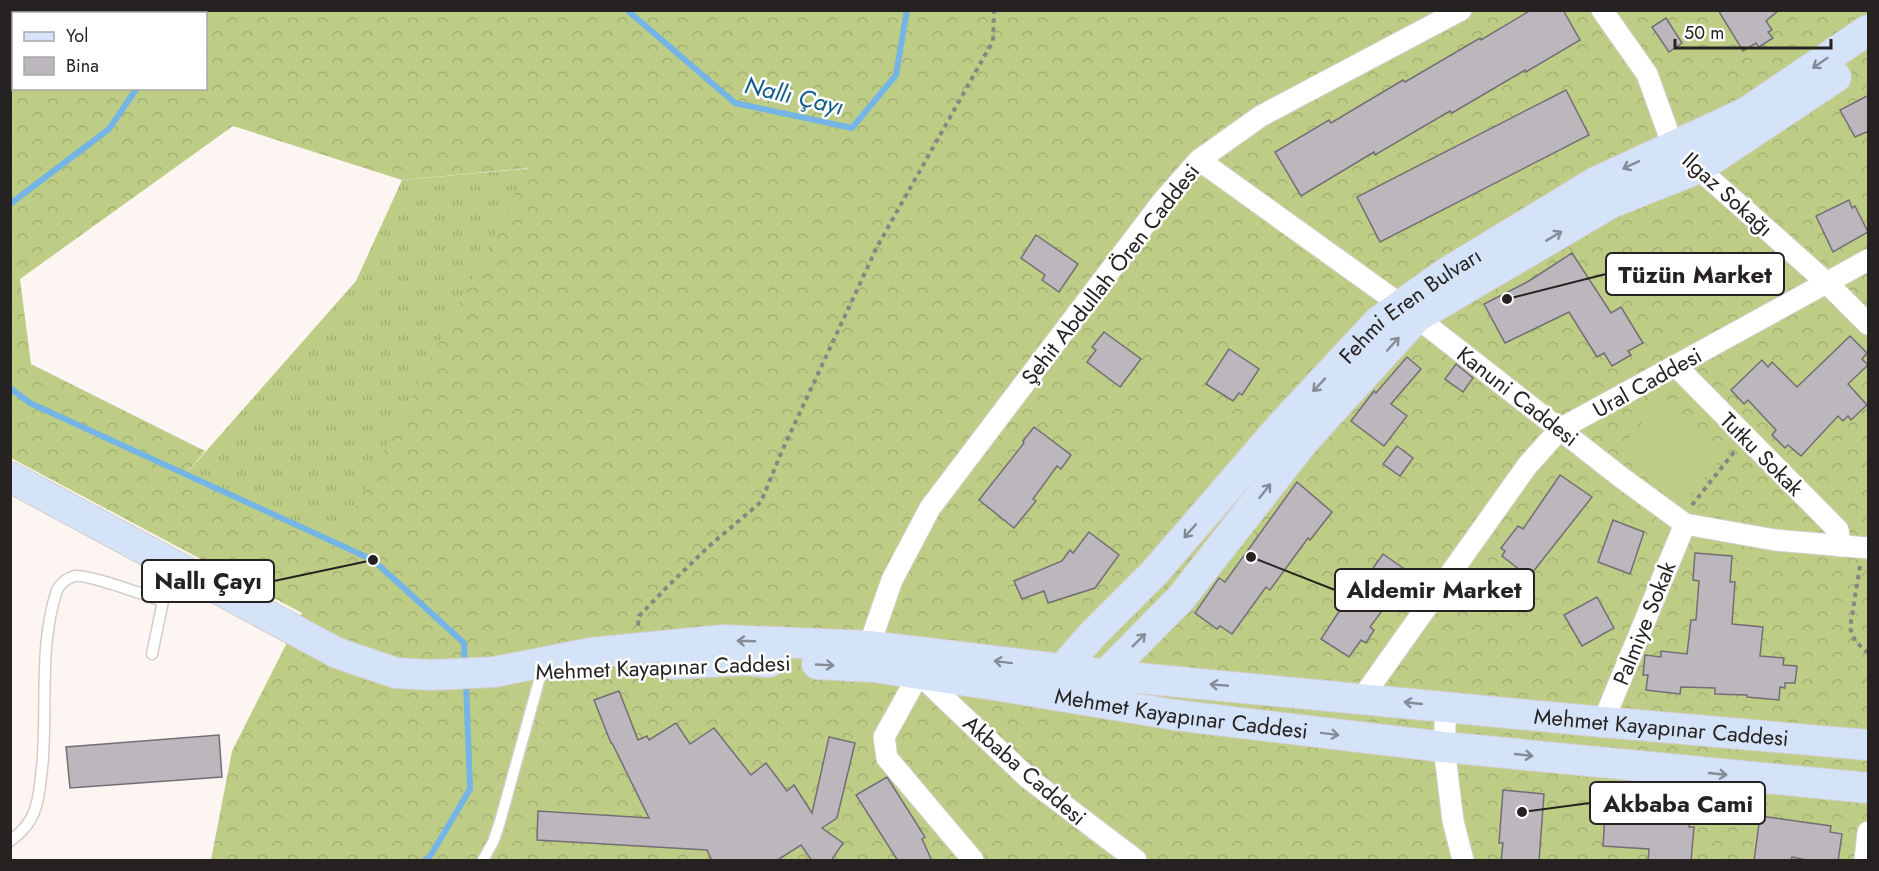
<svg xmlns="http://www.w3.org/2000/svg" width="1879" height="871" font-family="Jost,sans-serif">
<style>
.grass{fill:url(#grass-tufts)}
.forest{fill:url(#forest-crowns);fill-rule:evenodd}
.garden{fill:#becd86}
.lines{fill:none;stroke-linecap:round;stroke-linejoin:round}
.stream{stroke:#75b5e6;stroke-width:6}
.building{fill:#bcb7bd;stroke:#736e74;stroke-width:1.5}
.lane-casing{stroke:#d4ccc8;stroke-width:13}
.street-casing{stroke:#d4ccc8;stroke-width:23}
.secondary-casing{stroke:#d4ccc8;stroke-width:32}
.path{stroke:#8a8582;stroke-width:4;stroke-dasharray:4.5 4.5;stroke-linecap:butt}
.lane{stroke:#fff;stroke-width:10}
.street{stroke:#fff;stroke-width:21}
.secondary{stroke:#d4e3f7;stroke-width:30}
.oneway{stroke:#858c97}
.labels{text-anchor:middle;stroke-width:5;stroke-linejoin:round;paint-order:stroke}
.street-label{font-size:22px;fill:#252221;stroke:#fff}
.water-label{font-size:24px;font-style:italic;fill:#0f5c8a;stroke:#fff}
.leader{fill:none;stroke:#252221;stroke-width:2}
.callout-dot{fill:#252221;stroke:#fff;stroke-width:2}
.callout{fill:#fff;stroke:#252221;stroke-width:2}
.callout-label{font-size:24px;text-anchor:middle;font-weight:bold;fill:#252221}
</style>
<defs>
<pattern id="grass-tufts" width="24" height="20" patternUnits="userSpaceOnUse" patternTransform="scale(1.5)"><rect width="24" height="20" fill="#becd86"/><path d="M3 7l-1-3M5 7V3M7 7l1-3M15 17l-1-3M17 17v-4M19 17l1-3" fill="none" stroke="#a3b073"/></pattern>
<pattern id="forest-crowns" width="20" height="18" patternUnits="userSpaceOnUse" patternTransform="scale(1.5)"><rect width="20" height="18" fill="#becd86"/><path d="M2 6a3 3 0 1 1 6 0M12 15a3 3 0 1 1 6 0" fill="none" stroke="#a3b073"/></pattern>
</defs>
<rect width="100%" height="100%" fill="#fdf5f1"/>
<!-- grass -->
<path class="grass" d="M567 165 494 672 186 474 356 281 402 180Z"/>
<!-- forest -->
<path class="forest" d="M10 11H1868V860H211L232 751 302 613 11 458ZM14 14H206V88H14ZM233 126 402 180 528 168 337 544 186 474 205 451 31 364 20 279Z"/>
<!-- garden -->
<path class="garden" d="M1657 406 1719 461 1683 502 1621 447Z"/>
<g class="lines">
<!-- stream -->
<g class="stream">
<path d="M627 10 735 103 852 128 896 75 907 10"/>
<path d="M190 14 193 10"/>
<path d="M10 204 109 129 137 88"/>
<path d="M10 388 30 403 373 560 464 643 465 666"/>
<path d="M425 860 431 855 470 789 466 682"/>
</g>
</g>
<!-- building -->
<g class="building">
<path d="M1531 10H1563L1580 40 1526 72 1525 70 1452 113 1450 111 1375 155 1374 152 1301 196 1275 152 1329 120 1331 123 1403 80 1405 82 1480 38 1481 40Z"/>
<path d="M1718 10H1779L1766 21 1772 30 1768 32 1773 38 1759 47 1756 43 1743 51Z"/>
<path d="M1666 18 1682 43 1669 52 1652 27Z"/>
<path d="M1566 90 1589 135 1380 242 1357 197Z"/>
<path d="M1869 95V131L1855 137 1840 110Z"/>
<path d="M1849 200 1852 208 1855 206 1868 232 1833 252 1816 216Z"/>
<path d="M1036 235 1078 264 1059 292 1042 280 1045 275 1021 258Z"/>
<path d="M1572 253 1611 313 1621 307 1643 343 1628 351 1631 355 1612 366 1604 353 1597 357 1569 312 1505 343 1484 304 1529 281Z"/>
<path d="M1104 332 1141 359 1120 387 1087 362 1096 350 1092 347Z"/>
<path d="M1850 336 1867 353 1862 359 1868 365 1848 384 1867 405 1851 420 1848 416 1843 421 1838 416 1801 456 1788 445 1785 448 1772 435 1776 430 1748 400 1744 404 1731 390 1762 360 1768 367 1772 362 1797 387Z"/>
<path d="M1229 349 1259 369 1242 395 1239 393 1233 401 1206 384Z"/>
<path d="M1407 357 1421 369 1391 404 1407 416 1384 446 1351 421 1374 391 1376 393Z"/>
<path d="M1456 364 1473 378 1463 392 1445 379Z"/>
<path d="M1034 427 1071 455 1061 469 1057 466 1033 499 1036 501 1014 528 979 500 1024 443 1023 441Z"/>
<path d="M1397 446 1413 458 1400 476 1383 464Z"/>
<path d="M1560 475 1592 497 1529 577 1502 556 1505 551 1501 548 1518 526 1523 529Z"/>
<path d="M1297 482 1332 512 1310 540 1308 538 1270 590 1266 587 1232 634 1220 626 1217 629 1195 613 1219 578 1225 582Z"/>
<path d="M1613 520 1644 532 1630 574 1598 562Z"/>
<path d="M1089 532 1119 555 1095 588 1048 603 1044 591 1022 599 1014 581 1062 561 1070 550 1073 553Z"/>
<path d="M1695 553 1732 556 1730 582H1735L1732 624 1763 627 1760 656 1784 658 1783 665 1797 666 1795 683H1785V688L1780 687 1779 700 1747 697V695L1715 694V688L1681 687 1680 694 1646 690 1648 675H1643L1645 655 1661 657V651L1687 654 1691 620H1696L1699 581 1693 580Z"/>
<path d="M1383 554 1410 573 1370 627 1374 630 1366 643 1361 640 1349 657 1321 639 1350 595 1348 593 1361 575 1366 578Z"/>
<path d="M1597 597 1614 628 1582 646 1564 615Z"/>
<path d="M619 691 638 740 647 736 649 740 676 723 690 744 714 728 751 775 766 763 787 791 794 785 812 813 829 737 855 743 837 818 822 828 843 843 831 861H812L801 845 776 861H712L707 850 537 840 538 811 649 818 612 743H611L594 700Z"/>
<path d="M219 735 222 777 70 788 66 747Z"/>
<path d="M887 777 925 837 922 839 932 861H898L856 795Z"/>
<path d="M1503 790 1544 794 1539 861H1501L1503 843H1499Z"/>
<path d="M1606 800 1640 802V807L1672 810V807L1691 808 1689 827H1694L1691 861H1648L1649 849 1603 846Z"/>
<path d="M1760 816 1831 826 1830 832 1842 834 1838 861H1811L1792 857 1791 861H1754Z"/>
</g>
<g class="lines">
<defs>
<g id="lane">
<path d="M152 654 163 601 176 568"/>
<path d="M10 841C21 833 31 823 35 809 40 796 40 782 42 768 48 710 38 647 57 590 61 583 67 578 75 576 88 574 147 596 163 601"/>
<path d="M483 860 493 842 499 825 542 670"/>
</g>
<g id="street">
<path d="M1602 10 1647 74 1673 146 1827 283 1868 324"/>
<path d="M1199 160 1401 305 1622 478 1685 524 1775 540 1868 548"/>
<path d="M1676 366 1838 530 1840 546"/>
<path d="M869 646 892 580 930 508 1162 202 1199 160 1261 116 1461 10"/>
<path d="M1362 698 1527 466 1560 429 1868 260"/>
<path d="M1446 706 1444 747 1453 821 1463 860"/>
<path d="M1603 722 1685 524"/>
<path d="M973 860 887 758 884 737 919 674 1028 778 1136 860"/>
<path d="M1865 860 1868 832"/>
</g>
<g id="secondary">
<path id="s1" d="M10 477 337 653 396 673 431 675 494 672 591 653 723 640 869 646 1127 677 1603 722 1868 745"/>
<path d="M674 664 745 660 769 662"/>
<path id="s2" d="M817 664 873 667 1007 687 1175 715 1444 747 1868 788"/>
<path id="s3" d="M1051 682 1092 635 1155 572 1282 425 1379 321 1446 273 1596 182 1747 112 1868 30"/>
<path d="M1099 686 1106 674 1181 598 1304 441 1417 317 1611 203 1699 168 1836 77"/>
</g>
</defs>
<!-- lane casing -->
<use href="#lane" class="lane-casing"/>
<!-- street casing -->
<use href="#street" class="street-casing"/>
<!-- secondary casing -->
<use href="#secondary" class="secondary-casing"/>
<!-- path -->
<g class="path">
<path d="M1692 505 1734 452"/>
<path d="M1860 566 1850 628 1855 641 1868 653"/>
<path d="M638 625 639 616 664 590 708 547 761 502 782 451 877 247 993 41 994 10"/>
</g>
<!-- lane -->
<use href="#lane" class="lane"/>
<!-- street -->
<use href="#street" class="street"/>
<!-- secondary -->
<use href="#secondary" class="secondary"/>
</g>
<!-- one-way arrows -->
<defs><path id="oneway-shaft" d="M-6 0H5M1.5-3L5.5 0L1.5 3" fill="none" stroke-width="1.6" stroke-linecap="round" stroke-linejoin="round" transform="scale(1.5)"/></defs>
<g class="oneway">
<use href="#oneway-shaft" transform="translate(1820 63) rotate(146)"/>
<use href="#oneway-shaft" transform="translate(1631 165) rotate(155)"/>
<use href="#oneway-shaft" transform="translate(1554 236) rotate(-31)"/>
<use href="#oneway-shaft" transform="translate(1393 344) rotate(-48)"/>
<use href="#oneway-shaft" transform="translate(1319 385) rotate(133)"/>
<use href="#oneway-shaft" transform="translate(1265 491) rotate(-52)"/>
<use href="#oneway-shaft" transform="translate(1190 531) rotate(131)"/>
<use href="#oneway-shaft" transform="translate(1139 640) rotate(-45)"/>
<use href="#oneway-shaft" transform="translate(746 641) rotate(-178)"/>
<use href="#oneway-shaft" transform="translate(1003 662) rotate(-173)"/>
<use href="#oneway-shaft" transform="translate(825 665) rotate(3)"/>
<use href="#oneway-shaft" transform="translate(1219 685) rotate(-175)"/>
<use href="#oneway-shaft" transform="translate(1413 703) rotate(-174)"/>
<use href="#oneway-shaft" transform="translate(1330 734) rotate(7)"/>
<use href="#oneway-shaft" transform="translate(1524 755) rotate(6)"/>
<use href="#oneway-shaft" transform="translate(1718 774) rotate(6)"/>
</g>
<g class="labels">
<!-- street labels -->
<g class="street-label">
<text transform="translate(1728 194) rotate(42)" y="8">Ilgaz Sokağı</text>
<text transform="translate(1110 274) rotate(-52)" y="8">Şehit Abdullah Ören Caddesi</text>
<text dy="8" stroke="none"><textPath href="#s3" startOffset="522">Fehmi Eren Bulvarı</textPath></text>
<text transform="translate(1647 382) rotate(-29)" y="8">Ural Caddesi</text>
<text transform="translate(1518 396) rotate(38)" y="8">Kanuni Caddesi</text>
<text transform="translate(1762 454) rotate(45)" y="8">Tutku Sokak</text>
<text transform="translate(1644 623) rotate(-68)" y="8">Palmiye Sokak</text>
<text transform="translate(663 667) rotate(-2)" y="8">Mehmet Kayapınar Caddesi</text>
<text dy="8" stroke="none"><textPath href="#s2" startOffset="368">Mehmet Kayapınar Caddesi</textPath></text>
<text dy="8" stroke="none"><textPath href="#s1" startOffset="1706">Mehmet Kayapınar Caddesi</textPath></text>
<text transform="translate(1025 770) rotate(41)" y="8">Akbaba Caddesi</text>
</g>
<!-- water labels -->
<g class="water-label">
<text transform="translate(794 96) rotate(13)" y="8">Nallı Çayı</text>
</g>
</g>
<!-- callouts -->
<path class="leader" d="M1507 299L1606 274M373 560L274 581M1251 557L1335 590M1522 812L1590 803"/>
<g class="callout-dot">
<circle cx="1507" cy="299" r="6"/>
<circle cx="373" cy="560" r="6"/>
<circle cx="1251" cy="557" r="6"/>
<circle cx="1522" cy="812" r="6"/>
</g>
<g class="callout">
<rect x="1606" y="253" width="178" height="42" rx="6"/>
<rect x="142" y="560" width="132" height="42" rx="6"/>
<rect x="1335" y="569" width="199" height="42" rx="6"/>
<rect x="1590" y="782" width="175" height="42" rx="6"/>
</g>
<g class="callout-label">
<text x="1695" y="283">Tüzün Market</text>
<text x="208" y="589">Nallı Çayı</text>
<text x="1434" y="598">Aldemir Market</text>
<text x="1678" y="812">Akbaba Cami</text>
</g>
<!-- border -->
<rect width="1879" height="871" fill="none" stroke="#252221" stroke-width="24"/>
<!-- legend -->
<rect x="12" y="12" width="195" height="78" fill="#ffffff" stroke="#a8a7a6" stroke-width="1.5"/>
<rect x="24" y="32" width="30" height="9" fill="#d4e3f7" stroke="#a8a7a6" stroke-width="1.5"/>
<text x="66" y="42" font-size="18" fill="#252221">Yol</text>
<rect x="24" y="57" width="30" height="18" fill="#bcb7bd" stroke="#a8a7a6" stroke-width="1.5"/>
<text x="66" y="72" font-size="18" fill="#252221">Bina</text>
<!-- scale -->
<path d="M1675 39v9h156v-9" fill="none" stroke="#252221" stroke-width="3"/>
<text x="1684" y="39" font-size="18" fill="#252221" stroke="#ffffff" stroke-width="4.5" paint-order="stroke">50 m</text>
</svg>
